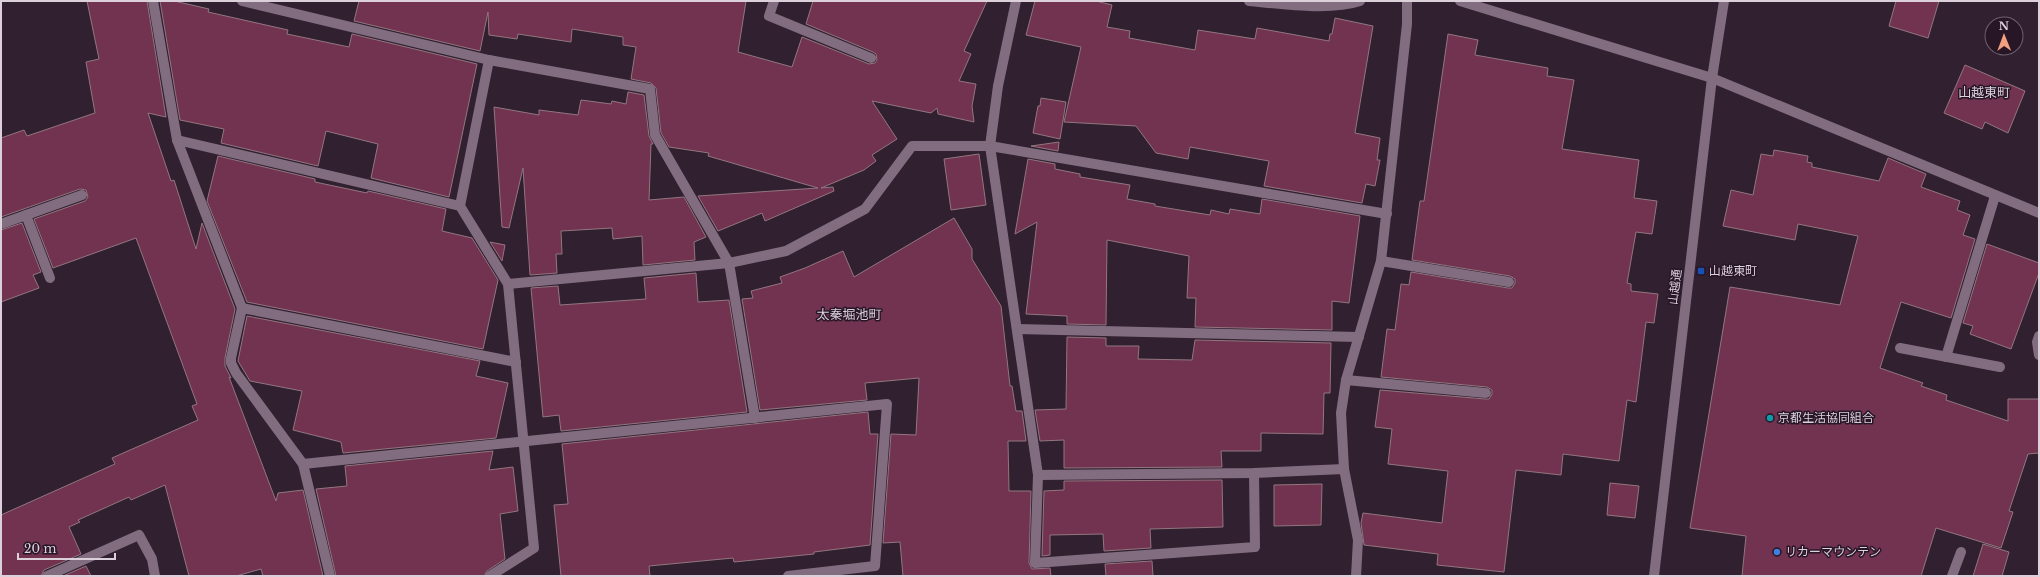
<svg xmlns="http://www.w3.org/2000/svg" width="2040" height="577" font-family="'Libre Baskerville','Noto Sans JP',serif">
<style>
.building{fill:#71334f;stroke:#927680}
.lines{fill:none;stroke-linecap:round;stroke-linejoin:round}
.minor{stroke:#826d80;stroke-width:10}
.transit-dot{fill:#1a4fb4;stroke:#271626;stroke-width:1.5}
.culture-dot{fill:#0f9aa8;stroke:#271626;stroke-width:1.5}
.shop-dot{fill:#3f7fe0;stroke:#271626;stroke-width:1.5}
.labels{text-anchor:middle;stroke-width:3;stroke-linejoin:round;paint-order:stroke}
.poi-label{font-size:12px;fill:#dcd0db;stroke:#271626;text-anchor:start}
.street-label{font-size:12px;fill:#dcd0db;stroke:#271626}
.neighbourhood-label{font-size:13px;fill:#dcd0db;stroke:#271626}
</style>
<rect width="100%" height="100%" fill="#312030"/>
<!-- building -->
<g class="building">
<path d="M87 1H147L166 117 148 113 171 181 174 180 196 249 202 223 235 309 225 358V366L231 378 229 377 276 501 278 493 303 490 323 576H263L261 569 236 576H189L165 485 131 500 129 497 78 520 80 522 69 527 81 554 44 570 41 576H1V515L115 464 112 458 198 420 192 406 197 404 136 238 53 268 34 219 85 201 88 197 86 190 80 189 1 217V138L24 130 27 136 95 113 86 62 99 59Z"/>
<path d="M160 1H174L209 9 208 12 288 30 287 34 349 47 352 34 477 64 449 197 371 178 378 144 326 131 318 166 221 143 224 129 180 120Z"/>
<path d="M359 1H746L738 52 792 67 802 37 869 64 875 63 877 60 876 54 873 52 806 24 813 1H987L964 51 971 54 959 81 976 84 972 106 974 122 938 114 937 108 931 113 872 101 897 139 872 155 876 161 864 170 821 188 833 187 834 191 765 221 762 213 718 231 698 196 818 188 708 156 709 153 669 147 661 133 656 88 651 83 631 79 636 47 623 45V37L572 29 571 42 518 34 517 39 489 35 488 12 480 51 354 21Z"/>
<path d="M1035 1H1096L1112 5 1107 27 1130 31 1129 38 1195 50 1198 30 1255 39 1257 28 1329 41 1330 34H1332L1335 18 1373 26 1355 133 1380 138 1377 160H1380L1375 186 1366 184 1362 203 1264 186 1269 161 1190 147 1188 159 1156 153 1136 126 1064 122 1081 47 1026 35Z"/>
<path d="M1896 1H1939L1928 38 1889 26Z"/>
<path d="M1448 34 1478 40 1475 55 1548 68 1547 76 1574 80 1562 149 1639 160 1634 198 1657 201 1652 234 1636 232 1627 283 1631 284V291L1658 294 1654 323 1646 322 1636 402 1627 400 1619 461 1563 454 1561 475 1516 470 1504 572 1437 565 1438 554 1364 545 1361 523 1363 513 1442 523 1448 471 1388 464 1392 429 1375 427 1380 390 1485 399H1489L1492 394V390L1487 387 1381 377 1387 329 1395 330 1401 284 1409 285 1411 272 1508 288H1512L1515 283V279L1510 276 1412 260 1420 201H1424Z"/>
<path d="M1965 65 2025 91 2008 133 1985 122 1982 129 1944 113Z"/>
<path d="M628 92 644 95 649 136 653 144H651L649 200 684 197 706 237 694 242 695 260 643 265 642 236 613 239 612 228 561 231 562 254H556L557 273 530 275 523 168 509 228 502 227 494 107 539 115V110L578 115 581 100 611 104 612 101 626 104Z"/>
<path d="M1041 98 1066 102 1060 139 1033 133 1038 106H1040Z"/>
<path d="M1059 142 1058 151 1031 146Z"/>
<path d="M1774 150 1808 156 1807 162 1812 163V167L1879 181 1888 158 1926 174 1921 187 1960 201 1957 210 1970 215 1963 235 1975 239 1951 318 1901 302 1880 368 1923 383 1921 386 1947 395 1946 400 2008 421V399H2039V453L2028 454 2009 511 2013 512 2001 548 1936 528 1921 576H1742L1746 536 1690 528 1730 287 1840 305 1858 236 1798 224 1795 240 1723 226 1731 190 1753 195 1761 154 1773 156Z"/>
<path d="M979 154 986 205 951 210 944 159Z"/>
<path d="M218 156 315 179V182L367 193 368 191 446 209 442 231 472 238 498 280 483 349 247 302 207 201Z"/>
<path d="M1028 159 1055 164V169L1080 174V177L1130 185 1127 199 1155 204V206L1210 215 1211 210 1229 214 1230 209 1260 214 1262 199 1360 216 1349 303 1332 301V330L1195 327 1196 298H1187L1189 256 1107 240 1106 325 1067 324V316L1026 314 1037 222 1015 234Z"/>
<path d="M954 218 972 249V259L1001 306 1010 386H1012L1016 411H1022L1026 441H1008L1009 491H1031L1029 563 1032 569 1050 568 1051 576H903L900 542 883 543 891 434 916 435 919 378 865 383 867 400 760 410 742 299 753 298 751 291 782 283 780 277 805 268 843 251 854 277Z"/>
<path d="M22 223 41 272 33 275 39 288 1 302V230Z"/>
<path d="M490 242 505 245 502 261Z"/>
<path d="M1987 244 2039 263V273L2011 349 1970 334 1973 326 1963 323Z"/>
<path d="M696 273 698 302 729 300 747 412 561 431 559 415 543 417 531 288 558 286 560 305 646 299 644 278Z"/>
<path d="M247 316 480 361 476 376 508 383 496 438 343 453 341 442 293 430 302 391 250 381 238 361Z"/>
<path d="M1067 337 1106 338V346H1139L1138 359 1192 360 1195 340 1331 343 1330 393H1324L1323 434 1261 433V451H1221L1222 467 1064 468V440L1040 441 1035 410 1066 409Z"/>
<path d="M868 412 870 434H878L870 545 814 552V554L734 562 733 558 649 566 650 576H561L554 505 568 504 562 444Z"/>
<path d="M493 451 489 470 513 467 518 511 500 514 505 559 487 571 484 576H336L316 489 347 486 345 466Z"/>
<path d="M1222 480 1223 527 1150 529 1151 548 1104 551 1103 534 1050 535V555L1042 556 1044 491 1064 490V481Z"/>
<path d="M1610 483 1639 486 1635 518 1607 515Z"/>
<path d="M1322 484 1321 525 1274 526V485Z"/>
<path d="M1983 544 2009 552 2002 576H1973Z"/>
<path d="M1152 561 1153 576H1106L1105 564Z"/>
<path d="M86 566 91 576H63Z"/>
</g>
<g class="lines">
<!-- minor -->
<g class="minor">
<path d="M153 1 177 140 242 308 231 358V363L236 373 303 464 330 576"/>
<path d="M242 1 489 60 650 89 655 135 729 263 755 418"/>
<path d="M774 1 769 16 871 58"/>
<path d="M1016 1 998 86 990 146 1038 475 1254 473 1344 469"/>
<path d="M1249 1C1282 4 1330 11 1360 1"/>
<path d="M1460 1 1712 78 2039 213"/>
<path d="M177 140 460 206 508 284 534 548 490 576"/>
<path d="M460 206 489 60"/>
<path d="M26 215 50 278"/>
<path d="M1 224 82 195"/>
<path d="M1381 261 1509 282"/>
<path d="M508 284 729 263 786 251 865 209 912 146H990L1387 214"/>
<path d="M242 308 516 362"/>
<path d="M1017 329 1359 337"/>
<path d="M2039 336 2037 342 2039 355"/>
<path d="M1900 348 2000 367"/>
<path d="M1946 357 1995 196"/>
<path d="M1346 380 1486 393"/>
<path d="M303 464 887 404 875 566 788 576"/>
<path d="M1038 475 1035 563 1255 547 1254 473"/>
<path d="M47 576 139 535 152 559 155 576"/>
<path d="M1356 576 1358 540 1344 469 1341 413 1346 380 1381 261 1407 24V1"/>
<path d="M1654 576 1712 78 1724 1"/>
<path d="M1952 576 1961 552"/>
</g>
</g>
<!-- markers -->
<rect class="transit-dot" x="1697" y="267" width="8" height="8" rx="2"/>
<circle class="culture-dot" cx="1770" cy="418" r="4"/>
<circle class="shop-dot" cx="1777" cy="552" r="4"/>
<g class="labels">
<!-- poi labels -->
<g class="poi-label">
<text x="1709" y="275">山越東町</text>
<text x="1778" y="422">京都生活協同組合</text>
<text x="1785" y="556">リカーマウンテン</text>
</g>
<!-- street labels -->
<g class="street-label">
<text transform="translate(1675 287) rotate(-83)" y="4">山越通</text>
</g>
<!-- neighbourhood labels -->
<g class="neighbourhood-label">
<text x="1984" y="97">山越東町</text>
<text x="849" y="319">太秦堀池町</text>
</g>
</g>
<!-- border -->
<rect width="2040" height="577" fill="none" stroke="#dcd0db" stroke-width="4"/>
<!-- north arrow -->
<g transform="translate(2004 36) rotate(359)"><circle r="19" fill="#271626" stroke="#6f606e"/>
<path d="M0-3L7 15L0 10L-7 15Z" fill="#f2a080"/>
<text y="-6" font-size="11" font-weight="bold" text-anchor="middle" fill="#dcd0db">N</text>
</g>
<!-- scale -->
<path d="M18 553v6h97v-6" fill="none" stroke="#dcd0db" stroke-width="2"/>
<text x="24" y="553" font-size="12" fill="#dcd0db" stroke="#271626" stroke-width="3" paint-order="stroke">20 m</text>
</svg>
